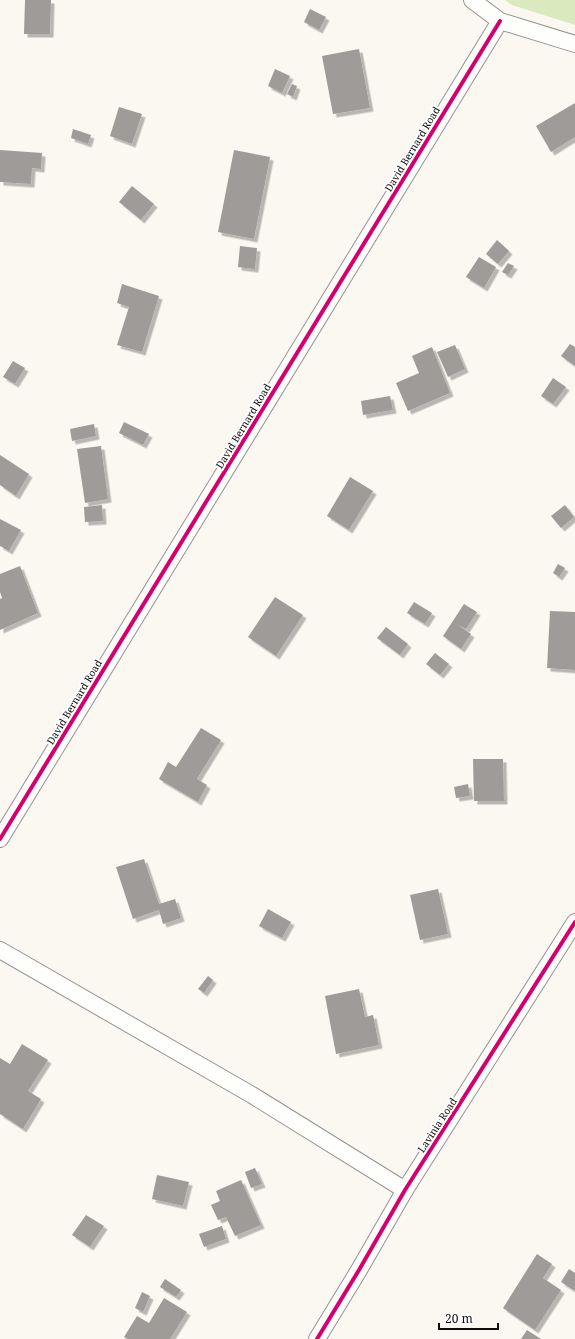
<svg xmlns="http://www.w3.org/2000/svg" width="575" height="1339" font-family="'Noto Serif',serif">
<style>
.forest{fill:#daeabe}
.building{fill:#9e9b98;filter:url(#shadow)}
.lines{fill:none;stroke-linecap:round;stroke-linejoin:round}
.street-casing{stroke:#959391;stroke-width:18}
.street{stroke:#fefefd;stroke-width:16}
.cycleway-casing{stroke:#fff;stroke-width:6}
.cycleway{stroke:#d6006c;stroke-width:4}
.labels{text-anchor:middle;stroke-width:4;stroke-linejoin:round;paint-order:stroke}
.street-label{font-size:10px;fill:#0e0e0e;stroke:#fff}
</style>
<defs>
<filter id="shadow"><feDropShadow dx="3.5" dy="3.5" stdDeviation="0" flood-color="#0004"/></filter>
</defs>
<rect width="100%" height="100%" fill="#fbf8f2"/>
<!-- forest -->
<path class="forest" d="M505 0H575V25L512 5Z"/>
<!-- building -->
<g class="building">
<path d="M25 0H51L50 34H24Z"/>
<path d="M310 9 326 17 319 30 304 22Z"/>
<path d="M359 49 370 108 333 114 322 56Z"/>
<path d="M275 69 290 76 282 93 268 86Z"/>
<path d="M292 84 297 86 293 97 287 94Z"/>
<path d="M575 103V137L551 152 536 126Z"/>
<path d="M119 107 142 114 132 144 110 136Z"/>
<path d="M73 129 91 135 88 144 71 138Z"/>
<path d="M0 150 42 153 41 169 32 168 31 184 0 182Z"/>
<path d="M234 150 270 157 254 239 218 232Z"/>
<path d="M132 186 154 204 141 220 119 202Z"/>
<path d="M497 240 509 251 498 264 486 254Z"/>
<path d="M240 246 257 248 255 269 238 267Z"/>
<path d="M479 257 496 267 484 288 466 277Z"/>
<path d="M508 263 514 266 508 275 502 272Z"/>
<path d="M122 284 159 296 142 352 117 345 129 307 117 303Z"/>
<path d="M570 344 575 347V366L561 356Z"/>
<path d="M455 345 465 369 448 377 437 352Z"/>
<path d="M432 347 450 393 408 411 396 383 419 373 412 356Z"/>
<path d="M13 361 25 368 15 384 3 377Z"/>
<path d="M553 378 566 387 553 404 541 396Z"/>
<path d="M390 396 393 410 363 415 361 401Z"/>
<path d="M124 422 149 434 143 445 119 433Z"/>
<path d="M94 424 96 436 72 441 70 429Z"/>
<path d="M101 446 108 499 85 503 77 449Z"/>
<path d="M0 455 29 474 16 496 0 485Z"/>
<path d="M350 477 373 491 349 530 327 516Z"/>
<path d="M102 505 103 521 85 522 84 507Z"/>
<path d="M565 505 574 517 561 528 551 516Z"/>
<path d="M0 519 21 530 9 551 0 546Z"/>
<path d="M558 564 565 568 559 577 553 573Z"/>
<path d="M20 566 38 613 0 630V599L2 598 0 592V574Z"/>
<path d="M275 597 303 615 276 656 248 637Z"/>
<path d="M414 602 432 613 425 624 407 613Z"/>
<path d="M464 604 477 612 466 629 458 625 471 634 461 649 443 636Z"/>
<path d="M550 611 575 612V670L547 668Z"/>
<path d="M386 627 408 644 400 655 377 638Z"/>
<path d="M435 653 449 664 440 675 426 664Z"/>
<path d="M201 728 221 740 197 779 207 785 198 802 159 779 168 762 176 767Z"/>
<path d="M473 759H503L504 801H474Z"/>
<path d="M468 784 470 796 456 798 454 787Z"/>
<path d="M144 859 159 904 175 899 181 918 163 924 159 910 133 919 116 867Z"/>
<path d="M438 889 448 934 420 940 410 895Z"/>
<path d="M268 909 291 922 282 938 259 926Z"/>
<path d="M208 976 213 980 204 993 198 989Z"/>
<path d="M359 989 365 1017 373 1015 379 1045 336 1054 325 996Z"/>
<path d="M22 1044 48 1060 28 1091 41 1099 23 1129 0 1114V1058L10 1064Z"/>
<path d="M255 1168 262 1184 251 1188 245 1172Z"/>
<path d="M157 1175 189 1182 183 1206 152 1199Z"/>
<path d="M241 1180 261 1225 235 1236 226 1217 218 1220 211 1205 220 1201 216 1191Z"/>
<path d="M86 1215 104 1226 90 1247 72 1235Z"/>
<path d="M222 1226 226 1239 204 1247 199 1234Z"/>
<path d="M537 1254 552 1264 543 1278 561 1290 535 1330 503 1308Z"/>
<path d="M569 1269 575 1273V1291L561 1282Z"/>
<path d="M165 1279 181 1290 176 1297 160 1287Z"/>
<path d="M142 1292 150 1296 143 1312 135 1308Z"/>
<path d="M164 1298 187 1312 170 1339H127L124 1337 137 1316 149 1323Z"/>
<path d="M527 1330 541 1339H521Z"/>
</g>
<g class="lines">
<defs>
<g id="street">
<path d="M472 0 500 21 575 44"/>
<path d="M0 839 500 21"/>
<path d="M0 950 252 1095 405 1190"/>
<path d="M317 1339 359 1270 405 1190 575 922"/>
</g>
</defs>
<!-- street casing -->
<use href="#street" class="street-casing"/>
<!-- street -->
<use href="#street" class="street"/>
<defs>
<g id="cycleway">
<path d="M0 839 500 21"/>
<path d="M317 1339 359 1270 405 1190 575 922"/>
</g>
</defs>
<!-- cycleway casing -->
<use href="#cycleway" class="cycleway-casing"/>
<!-- cycleway -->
<use href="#cycleway" class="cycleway"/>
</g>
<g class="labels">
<!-- street labels -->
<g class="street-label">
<text transform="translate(412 149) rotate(-59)" y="4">David Bernard Road</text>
<text transform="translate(243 426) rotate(-59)" y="4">David Bernard Road</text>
<text transform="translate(74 702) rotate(-59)" y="4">David Bernard Road</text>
<text transform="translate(437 1125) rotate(-57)" y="4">Lavinia Road</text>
</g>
</g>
<!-- scale -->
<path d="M439 1323v6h59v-6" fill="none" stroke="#0e0e0e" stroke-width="2"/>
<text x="445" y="1323" font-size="12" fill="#0e0e0e" stroke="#ffffff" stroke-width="3" paint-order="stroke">20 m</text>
</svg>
